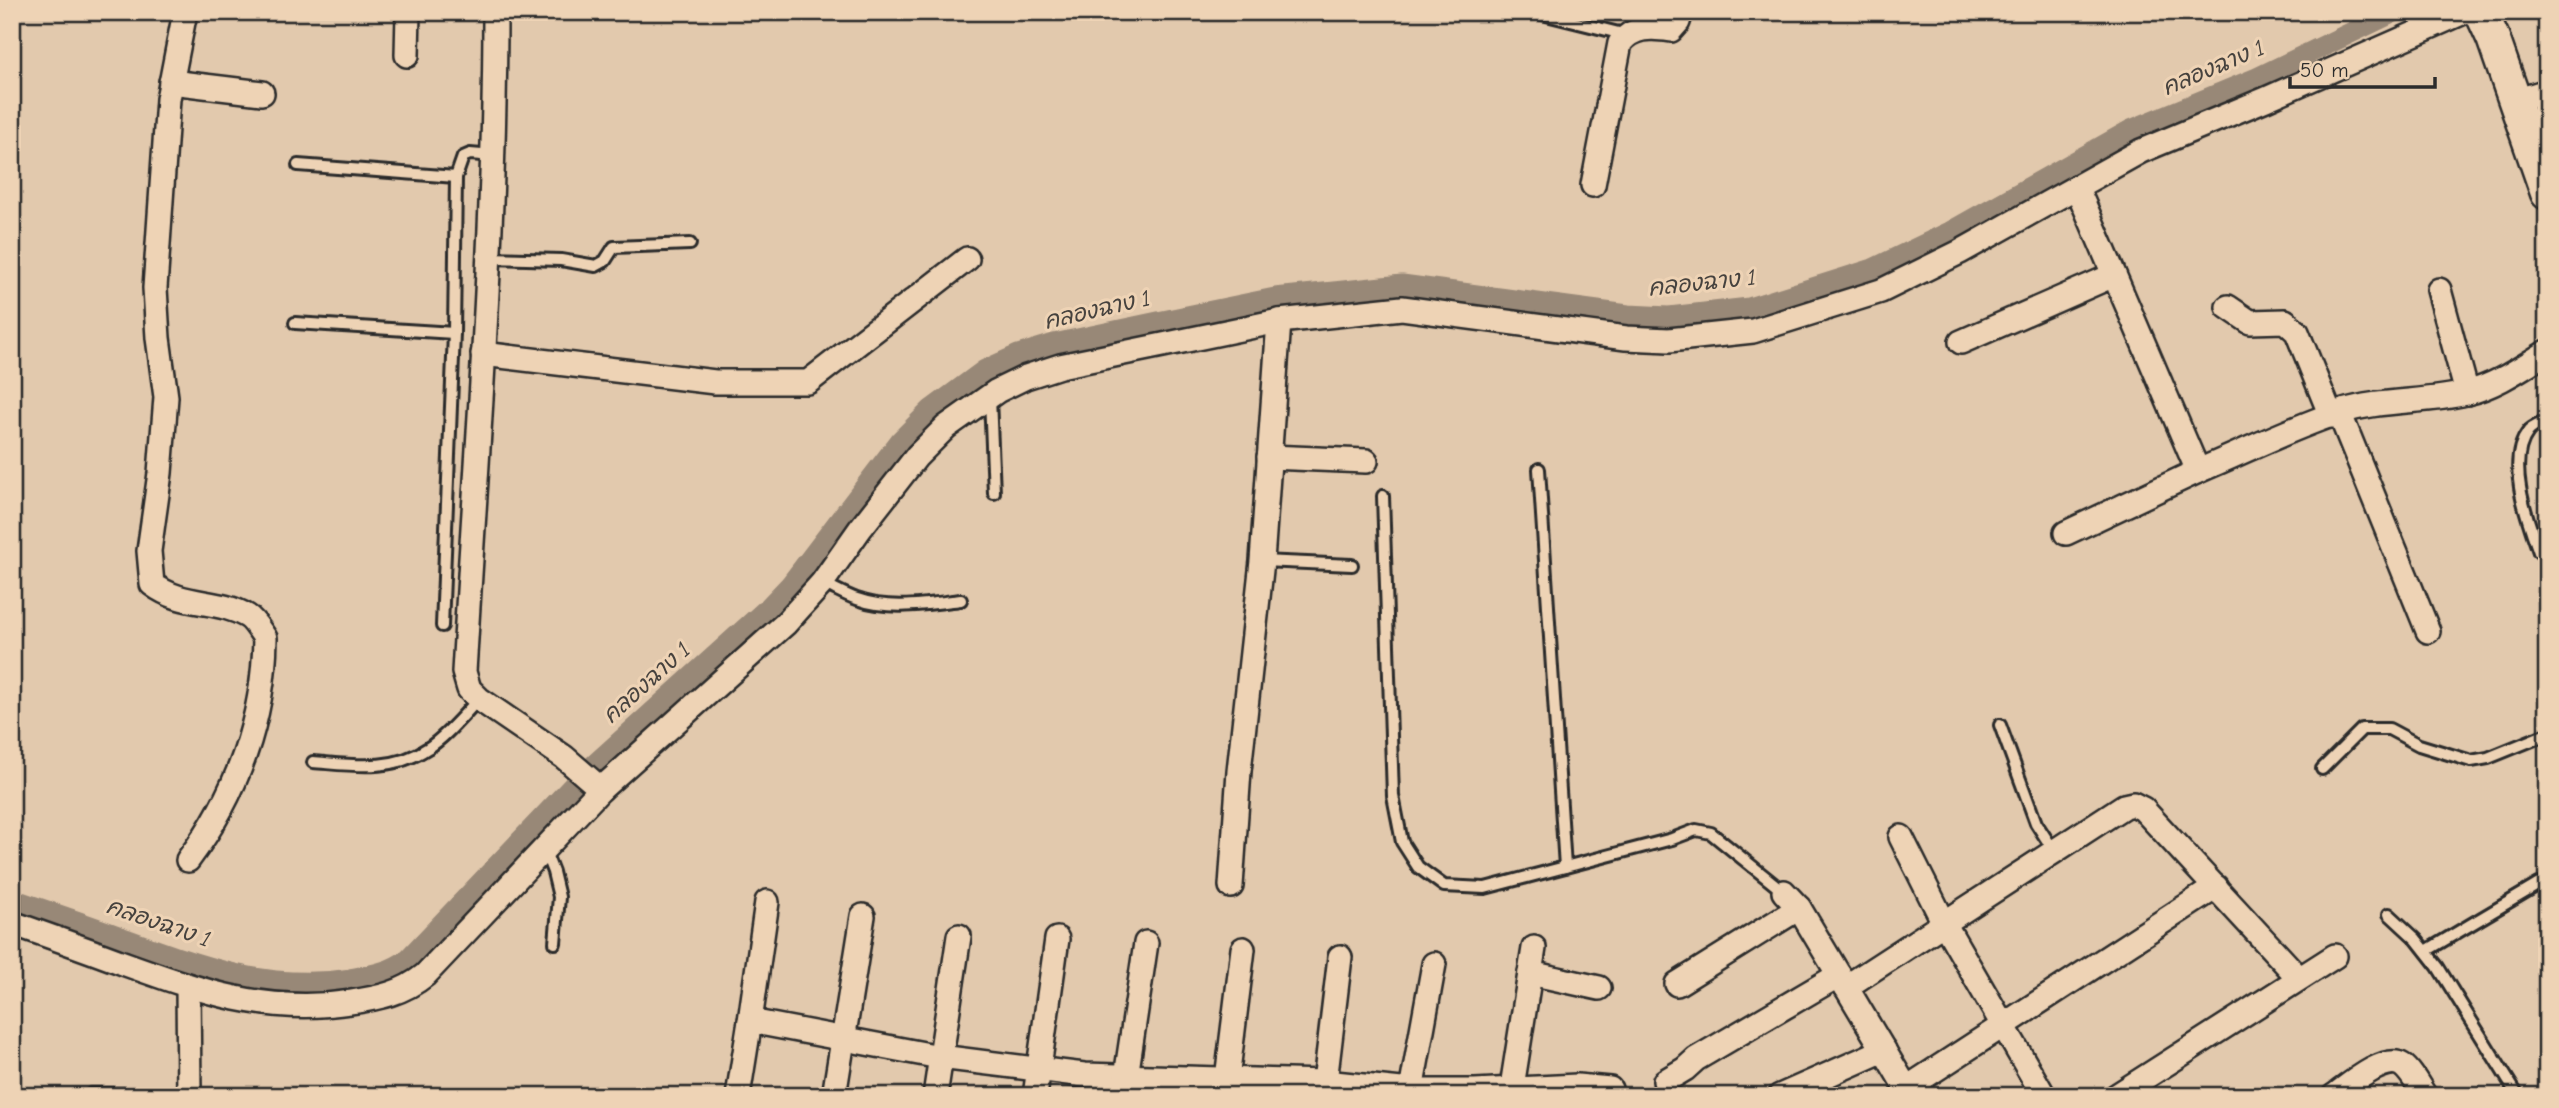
<svg xmlns="http://www.w3.org/2000/svg" width="2559" height="1108" font-family="'Comic Neue','Playpen Sans Thai',sans-serif">
<style>
.lines{fill:none;stroke-linecap:round;stroke-linejoin:round}
.canal{stroke:#988877;stroke-width:21}
.lane-casing{stroke:#2b2b2b;stroke-width:16}
.street-casing{stroke:#2b2b2b;stroke-width:28}
.secondary-casing{stroke:#2b2b2b;stroke-width:37}
.lane{stroke:#eed3b5;stroke-width:10}
.street{stroke:#eed3b5;stroke-width:23}
.secondary{stroke:#eed3b5;stroke-width:32}
.labels{text-anchor:middle;stroke-width:6;stroke-linejoin:round;paint-order:stroke}
.water-label{font-size:23px;font-style:italic;fill:#46423e;stroke:#eed3b5}
</style>
<rect width="100%" height="100%" fill="#e2c9ad"/>
<filter id="ink" filterUnits="userSpaceOnUse"><feTurbulence type="fractalNoise" baseFrequency=".0143" numOctaves="2"/><feDisplacementMap in="SourceGraphic" scale="14" xChannelSelector="R" yChannelSelector="G"/><feConvolveMatrix kernelMatrix="1 2 1 2 8 2 1 2 1" color-interpolation-filters="sRGB"/></filter>
<g filter="url(#ink)">
<g class="lines">
<!-- canal -->
<path class="canal" d="M12 899C49 912 86 924 123 938 199 966 268 992 350 979 372 975 392 972 409 958L585 773 769 607 790 585 900 441 931 410 985 370 1018 355 1054 344 1158 322 1275 298 1402 285 1628 315 1669 317 1749 308 1873 269 1950 232 2131 130 2257 78 2394 12"/>
<defs>
<g id="lane">
<path d="M1534 12 1627 35"/>
<path d="M298 165 456 177"/>
<path d="M489 258 561 260 596 266 605 261 614 247 690 244"/>
<path d="M295 323 454 333"/>
<path d="M990 398 994 493"/>
<path d="M1539 469 1565 867"/>
<path d="M1383 496 1393 796 1402 842 1418 867 1444 886 1485 888 1672 839 1696 830 1711 833 1784 892"/>
<path d="M2539 552C2528 521 2505 462 2528 432 2532 426 2541 424 2547 421"/>
<path d="M1262 561 1352 565"/>
<path d="M822 583C834 588 845 595 857 599 890 611 927 604 961 600"/>
<path d="M442 626 454 333 456 177 463 157 470 154 493 156"/>
<path d="M2000 725 2036 823 2054 851"/>
<path d="M313 762C353 765 393 772 428 748 447 736 463 715 479 699"/>
<path d="M2322 769 2362 729H2389L2419 745 2471 761 2488 758 2547 734"/>
<path d="M544 849 553 872 559 897 555 943"/>
<path d="M2389 914 2416 939 2438 967 2518 1096"/>
<path d="M2426 951 2539 884"/>
<path d="M91 1094H189"/>
</g>
<g id="street">
<path d="M185 12 168 99 155 288 158 338 166 397 160 473 149 551 152 584C184 608 216 598 247 616 254 620 260 631 265 638 264 719 237 795 188 860"/>
<path d="M495 12C495 232 477 452 464 672L469 689 479 699 564 757 601 789"/>
<path d="M407 55 408 12"/>
<path d="M171 82 262 93"/>
<path d="M2515 101 2547 91"/>
<path d="M1593 185 1620 43C1634 26 1651 27 1671 30L1678 22 1681 12"/>
<path d="M2077 188 2198 471C2244 452 2293 427 2340 412 2381 399 2425 403 2466 393 2496 386 2521 368 2547 352"/>
<path d="M2439 290 2467 393"/>
<path d="M2228 307 2250 322 2285 321 2297 332 2331 416"/>
<path d="M1961 342 2114 275"/>
<path d="M483 354 715 382H808L967 259"/>
<path d="M2339 412 2428 631"/>
<path d="M1269 457 1366 461"/>
<path d="M2066 533 2198 471"/>
<path d="M1901 837 1944 923 2044 1096"/>
<path d="M1231 886 1239 771 1262 561 1279 321"/>
<path d="M1784 892 1799 908 1911 1096"/>
<path d="M767 902 750 1021 940 1057 1084 1075 1325 1082 1411 1091H1475L1577 1086 1610 1089"/>
<path d="M12 923C49 936 86 949 123 963 201 991 267 1015 351 1002 379 998 403 993 425 975L601 789 785 624 822 583 860 529 917 456 946 427 997 391 1026 377 1060 366 1163 345 1279 321 1402 308 1626 338 1669 340 1753 331 1881 291 1960 252 2141 151 2266 99 2464 12"/>
<path d="M1530 973 1599 988"/>
<path d="M1677 984 1799 908"/>
<path d="M188 986 189 1096"/>
<path d="M1846 987 2124 806 2133 804 2143 809 2298 977"/>
<path d="M1126 1077 1146 943"/>
<path d="M1227 1079 1243 949"/>
<path d="M1665 1081 1685 1069 1696 1059 1839 975"/>
<path d="M1325 1082 1340 957"/>
<path d="M1512 1087 1534 948"/>
<path d="M1907 1088 2216 887"/>
<path d="M1411 1091 1434 964"/>
<path d="M738 1096 750 1021"/>
<path d="M834 1096 863 916"/>
<path d="M935 1096 959 936"/>
<path d="M1035 1096 1057 939"/>
<path d="M1780 1096 1884 1050"/>
<path d="M2116 1096 2335 956"/>
<path d="M2334 1096C2348 1086 2385 1054 2402 1065 2411 1071 2419 1087 2425 1096"/>
</g>
<path id="secondary" d="M2481 12 2493 38 2547 193"/>
</defs>
<!-- lane casing -->
<use href="#lane" class="lane-casing"/>
<!-- street casing -->
<use href="#street" class="street-casing"/>
<!-- secondary casing -->
<use href="#secondary" class="secondary-casing"/>
<!-- lane -->
<use href="#lane" class="lane"/>
<!-- street -->
<use href="#street" class="street"/>
<!-- secondary -->
<use href="#secondary" class="secondary"/>
</g>
</g>
<g class="labels">
<!-- water labels -->
<g class="water-label">
<text transform="translate(2213 67) rotate(-23)" y="8">คลองฉาง 1</text>
<text transform="translate(1702 282) rotate(-6)" y="8">คลองฉาง 1</text>
<text transform="translate(1097 309) rotate(-13)" y="8">คลองฉาง 1</text>
<text transform="translate(646 682) rotate(-42)" y="8">คลองฉาง 1</text>
<text transform="translate(159 922) rotate(19)" y="8">คลองฉาง 1</text>
</g>
</g>
<!-- margin -->
<rect width="2559" height="1108" fill="none" stroke="#eed3b5" stroke-width="42"/>
<rect x="21" y="21" width="2517" height="1066" fill="none" stroke="#2b2b2b" stroke-width="2.5" filter="url(#ink)"/>
<!-- scale -->
<path d="M2290 77v10h145v-10" fill="none" stroke="#2b2b2b" stroke-width="3.5"/>
<text x="2300" y="77" font-size="21" fill="#2b2b2b" stroke="#eed3b5" stroke-width="5" paint-order="stroke">50 m</text>
</svg>
